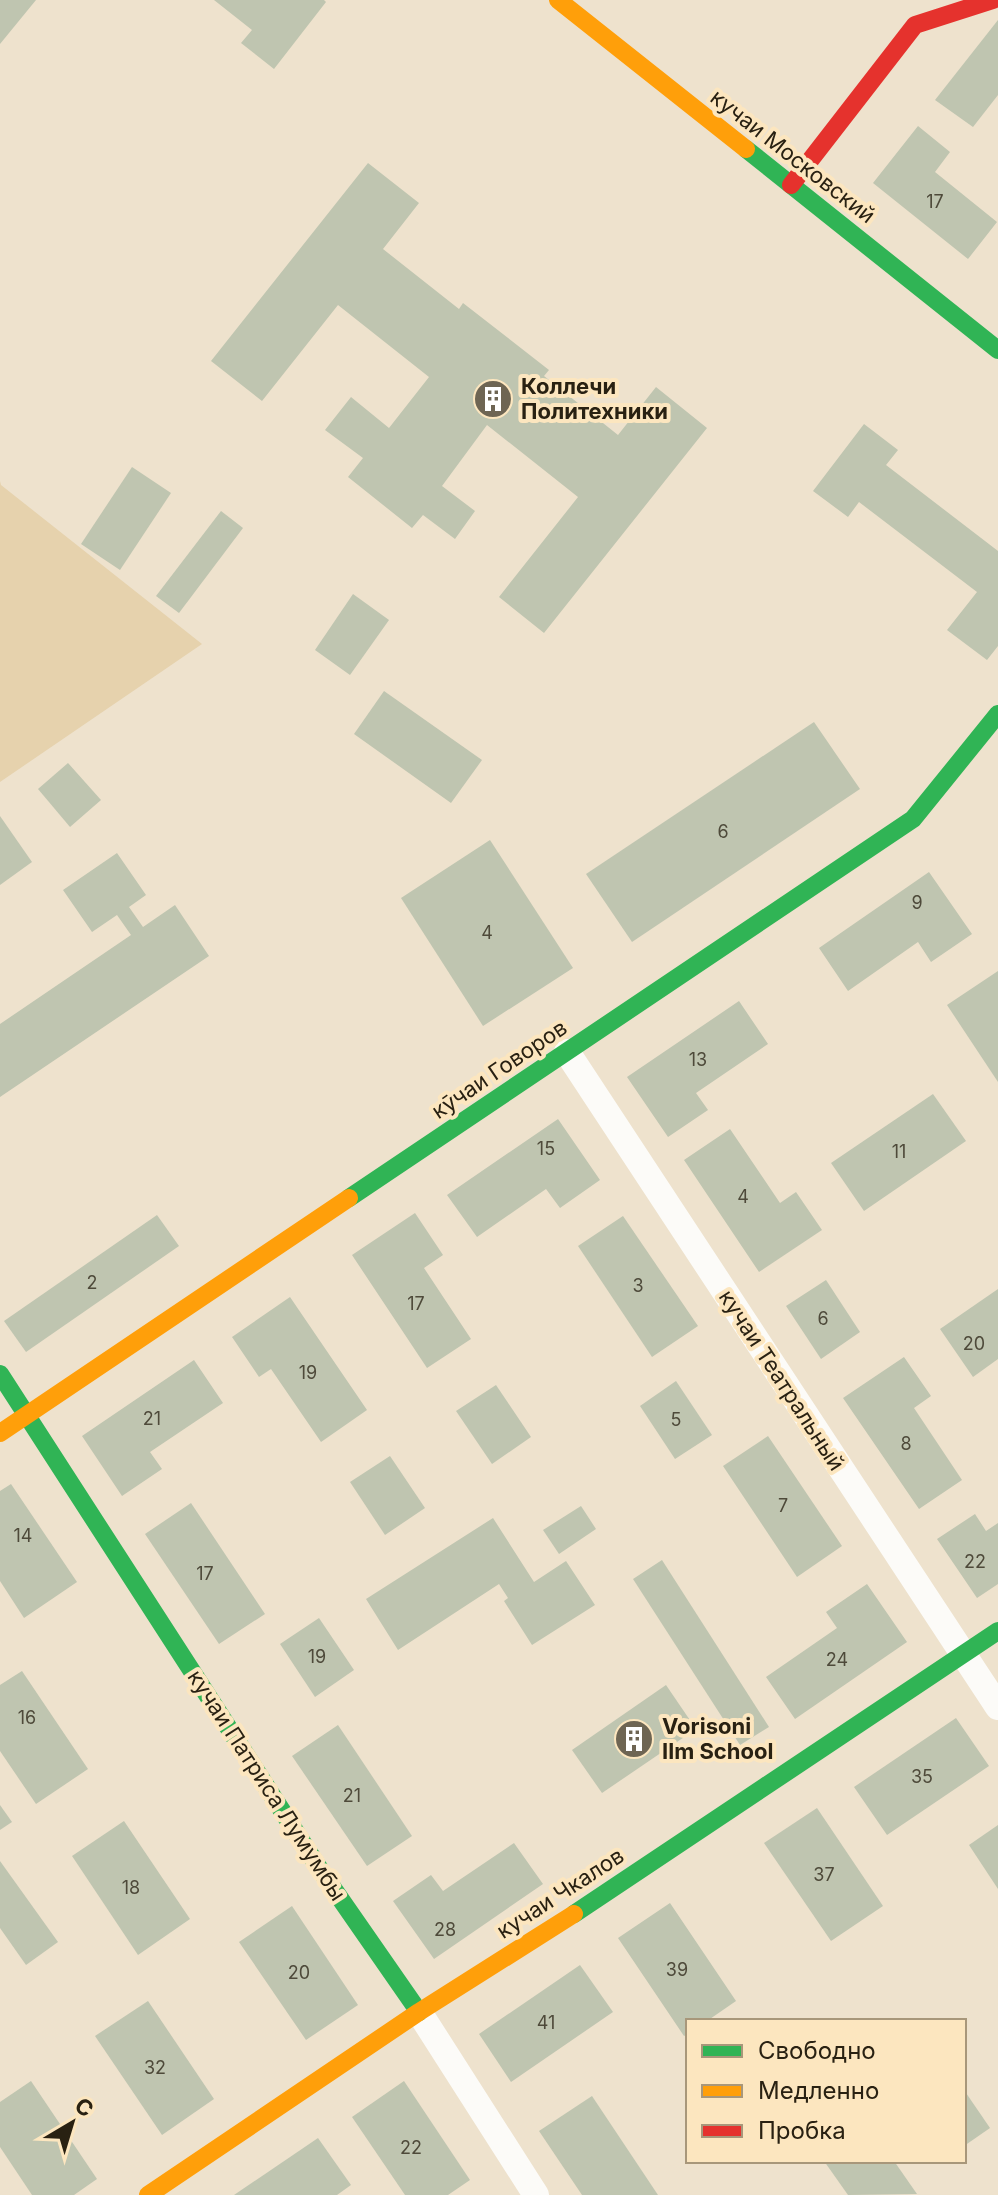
<svg xmlns="http://www.w3.org/2000/svg" width="998" height="2195" font-family="Inter,sans-serif">
<style>
.green{fill:#e6d2ad}
.building{fill:#bfc5b0}
.lines{fill:none;stroke-linecap:round;stroke-linejoin:round}
.street{stroke:#fcfbf8;stroke-width:26}
.fast{stroke:#30b455;stroke-width:18}
.slow{stroke:#ff9f0a;stroke-width:18}
.jam{stroke:#e5322d;stroke-width:18}
.labels{text-anchor:middle;stroke-width:8;stroke-linejoin:round;paint-order:stroke}
.number-label{font-size:18px;fill:#4e4a3a}
.street-label{font-size:22px;fill:#292112;stroke:#fce6bf}
.poi-label{font-size:22px;font-weight:bold;fill:#292112;stroke:#fce6bf;text-anchor:start}
</style>
<rect width="100%" height="100%" fill="#eee2cd"/>
<!-- green -->
<path class="green" d="M0 481 1 485 202 644 0 782Z"/>
<!-- building -->
<g class="building">
<path d="M0 0H36L0 44Z"/>
<path d="M214 0H324L326 2 274 69 241 43 252 30Z"/>
<path d="M998 20V95L973 127 935 100Z"/>
<path d="M918 126 950 152 935 172 997 222 968 259 873 183Z"/>
<path d="M368 163 419 203 383 249 459 309 463 303 549 370 544 376 618 435 656 387 707 428 544 633 499 597 578 497 487 425 442 486 475 511 455 539 423 515 412 528 348 477 363 458 325 430 351 397 389 428 429 377 338 305 262 401 211 361Z"/>
<path d="M864 424 898 450 886 465 998 551V646L987 660 947 630 977 592 859 502 848 517 813 491Z"/>
<path d="M132 467 171 493 120 570 81 544Z"/>
<path d="M221 511 243 528 179 613 156 596Z"/>
<path d="M353 594 389 620 350 675 315 650Z"/>
<path d="M384 691 482 760 451 803 354 734Z"/>
<path d="M814 722 860 789 632 942 586 874Z"/>
<path d="M68 763 101 800 70 827 38 789Z"/>
<path d="M0 816 32 862 0 885Z"/>
<path d="M490 840 573 968 483 1026 401 898Z"/>
<path d="M117 853 146 895 129 907 143 927 175 905 209 956 0 1097V1024L131 935 117 915 92 932 63 890Z"/>
<path d="M929 872 972 934 931 962 918 942 848 991 819 948Z"/>
<path d="M998 971V1082L947 1005Z"/>
<path d="M739 1001 768 1044 696 1093 708 1110 668 1137 627 1077Z"/>
<path d="M933 1094 966 1141 864 1211 831 1163Z"/>
<path d="M558 1119 600 1180 560 1208 546 1189 477 1237 447 1195Z"/>
<path d="M730 1129 780 1203 796 1192 822 1230 759 1272 684 1160Z"/>
<path d="M415 1213 443 1255 424 1268 471 1339 427 1368 352 1255Z"/>
<path d="M157 1215 179 1246 26 1352 4 1321Z"/>
<path d="M623 1216 698 1326 652 1357 578 1246Z"/>
<path d="M826 1280 860 1332 821 1359 786 1306Z"/>
<path d="M998 1289V1359L973 1377 940 1329Z"/>
<path d="M290 1297 367 1410 321 1442 271 1369 259 1377 232 1337Z"/>
<path d="M904 1357 931 1396 914 1408 962 1480 919 1509 843 1398Z"/>
<path d="M194 1360 223 1403 150 1452 162 1469 122 1496 82 1436Z"/>
<path d="M676 1381 712 1435 675 1459 640 1406Z"/>
<path d="M496 1385 531 1437 492 1464 456 1411Z"/>
<path d="M768 1436 842 1546 797 1577 723 1466Z"/>
<path d="M390 1456 425 1508 385 1535 350 1482Z"/>
<path d="M11 1484 77 1582 24 1618 0 1581V1491Z"/>
<path d="M191 1503 265 1614 219 1644 145 1534Z"/>
<path d="M581 1506 596 1529 559 1554 543 1530Z"/>
<path d="M975 1514 986 1531 998 1523V1584L977 1598 937 1539Z"/>
<path d="M493 1518 534 1582 566 1561 595 1605 532 1645 504 1601 508 1598 499 1584 398 1650 366 1599Z"/>
<path d="M662 1560 769 1727 740 1745 633 1579Z"/>
<path d="M867 1584 907 1642 795 1719 766 1677 837 1628 826 1612Z"/>
<path d="M319 1618 354 1670 315 1697 280 1644Z"/>
<path d="M22 1671 88 1769 36 1804 0 1751V1685Z"/>
<path d="M666 1685 696 1729 602 1793 572 1750Z"/>
<path d="M956 1718 989 1766 887 1835 854 1787Z"/>
<path d="M338 1725 412 1836 367 1866 292 1756Z"/>
<path d="M0 1805 12 1822 0 1830Z"/>
<path d="M817 1808 883 1906 831 1941 764 1843Z"/>
<path d="M124 1821 190 1919 138 1955 72 1856Z"/>
<path d="M998 1825V1889L969 1845Z"/>
<path d="M514 1843 543 1884 434 1959 393 1901 431 1875 443 1891Z"/>
<path d="M0 1861 58 1942 26 1965 0 1928Z"/>
<path d="M670 1903 736 2001 707 2021H688V2034L684 2036 618 1938Z"/>
<path d="M292 1906 358 2005 306 2040 239 1942Z"/>
<path d="M580 1965 613 2012 511 2082 479 2034Z"/>
<path d="M148 2001 214 2099 162 2135 95 2036Z"/>
<path d="M31 2081 97 2179 74 2195H32L0 2147V2102Z"/>
<path d="M404 2081 470 2180 448 2195H405L352 2117Z"/>
<path d="M964 2090 990 2128 964 2146Z"/>
<path d="M592 2096 658 2195H582L539 2131Z"/>
<path d="M318 2138 351 2185 337 2195H234Z"/>
<path d="M824 2161H894L917 2194 848 2195Z"/>
</g>
<g class="lines">
<!-- street -->
<g class="street">
<path d="M567 1052 998 1707"/>
<path d="M419 2012 536 2195"/>
</g>
<!-- fast -->
<g class="fast">
<path d="M746 149 998 350"/>
<path d="M349 1198 913 819 998 714"/>
<path d="M0 1374 319 1868 419 2012"/>
<path d="M574 1914 998 1631"/>
</g>
<!-- slow -->
<g class="slow">
<path d="M558 0 746 149"/>
<path d="M0 1433 349 1198"/>
<path d="M148 2195 419 2012 574 1914"/>
</g>
<!-- jam -->
<path class="jam" d="M791 185 915 25 993 0"/>
</g>
<!-- icons -->
<defs>
<symbol id="building-disc" viewBox="-11 -11 22 22"><circle r="9.5" fill="#6e6553" stroke="#fce6bf"/><path d="M-4-6H4V6H1V3H-1V6H-4ZM-2.5-4.3h1.7v1.8h-1.7ZM.8-4.3h1.7v1.8H.8ZM-2.5-1h1.7V.8h-1.7ZM.8-1h1.7V.8H.8Z" fill="#fff"/></symbol>
</defs>
<g fill-rule="evenodd">
<use href="#building-disc" x="471" y="377" width="44" height="44"/>
<use href="#building-disc" x="612" y="1717" width="44" height="44"/>
</g>
<g class="labels">
<!-- number labels -->
<g class="number-label">
<text x="935" y="208">17</text>
<text x="723" y="838">6</text>
<text x="917" y="909">9</text>
<text x="487" y="939">4</text>
<text x="698" y="1066">13</text>
<text x="546" y="1155">15</text>
<text x="899" y="1158">11</text>
<text x="743" y="1203">4</text>
<text x="92" y="1289">2</text>
<text x="638" y="1292">3</text>
<text x="416" y="1310">17</text>
<text x="823" y="1325">6</text>
<text x="974" y="1350">20</text>
<text x="308" y="1379">19</text>
<text x="152" y="1425">21</text>
<text x="676" y="1426">5</text>
<text x="906" y="1450">8</text>
<text x="783" y="1512">7</text>
<text x="23" y="1542">14</text>
<text x="975" y="1568">22</text>
<text x="205" y="1580">17</text>
<text x="317" y="1663">19</text>
<text x="837" y="1666">24</text>
<text x="27" y="1724">16</text>
<text x="922" y="1783">35</text>
<text x="352" y="1802">21</text>
<text x="824" y="1881">37</text>
<text x="131" y="1894">18</text>
<text x="445" y="1936">28</text>
<text x="677" y="1976">39</text>
<text x="299" y="1979">20</text>
<text x="546" y="2029">41</text>
<text x="155" y="2074">32</text>
<text x="411" y="2154">22</text>
</g>
<!-- street labels -->
<g class="street-label">
<text transform="translate(793 156) rotate(38)" y="8">кучаи Московский</text>
<text transform="translate(499 1069) rotate(-34)" y="8">кӯчаи Говоров</text>
<text transform="translate(782 1380) rotate(57)" y="8">кучаи Театральный</text>
<text transform="translate(267 1785) rotate(57)" y="8">кучаи Патриса Лумумбы</text>
<text transform="translate(560 1893) rotate(-33)" y="8">кучаи Чкалов</text>
</g>
<!-- poi labels -->
<g class="poi-label">
<text x="521" y="394">Коллечи<tspan x="521" dy="25">Политехники</tspan></text>
<text x="662" y="1734">Vorisoni<tspan x="662" dy="25">Ilm School</tspan></text>
</g>
</g>
<!-- legend -->
<rect x="686" y="2019" width="280" height="144" fill="#fce6bf" stroke="#a8977a" stroke-width="2"/>
<rect x="702" y="2045" width="40" height="12" fill="#30b455" stroke="#a8977a" stroke-width="2"/>
<text x="758" y="2059" font-size="24" fill="#292112">Свободно</text>
<rect x="702" y="2085" width="40" height="12" fill="#ff9f0a" stroke="#a8977a" stroke-width="2"/>
<text x="758" y="2099" font-size="24" fill="#292112">Медленно</text>
<rect x="702" y="2125" width="40" height="12" fill="#e5322d" stroke="#a8977a" stroke-width="2"/>
<text x="758" y="2139" font-size="24" fill="#292112">Пробка</text>
<!-- north arrow -->
<g transform="translate(72 2123) rotate(38)" stroke="#fce6bf" stroke-width="6" paint-order="stroke">
<path d="M0-6L14 30L0 20L-14 30Z" fill="#292112"/>
<text y="-12" font-size="22" font-weight="bold" text-anchor="middle" fill="#292112">С</text>
</g>
</svg>
